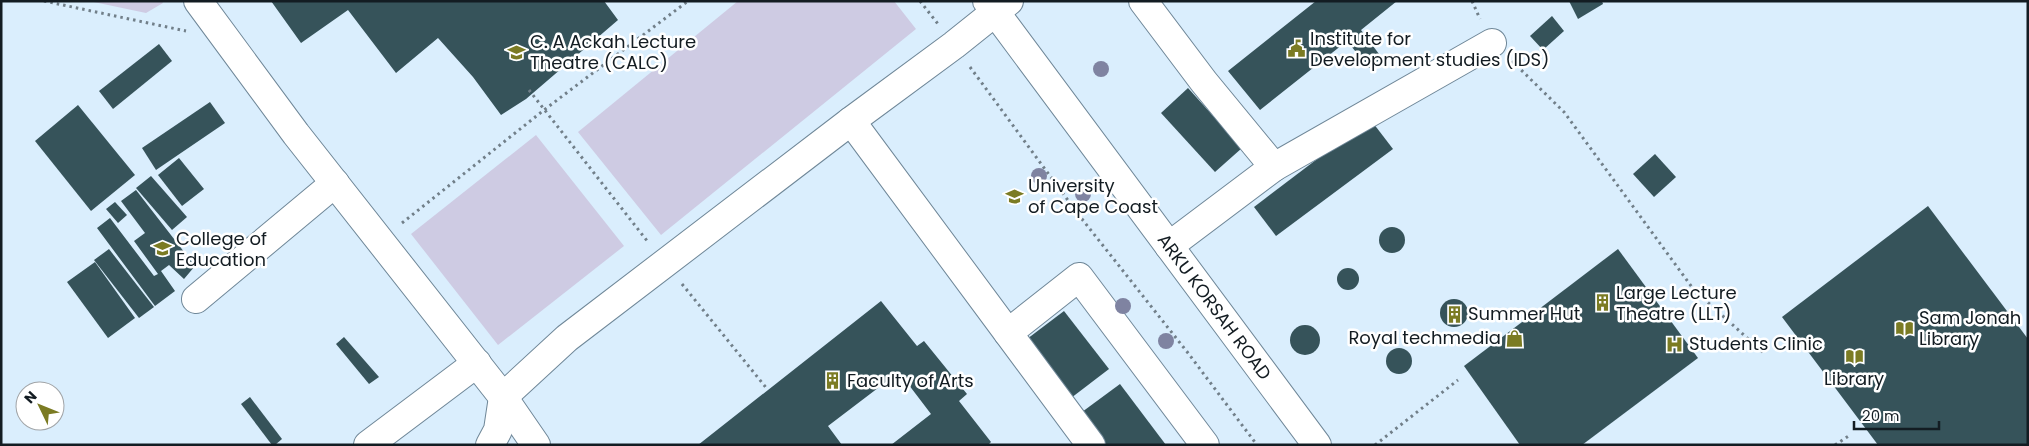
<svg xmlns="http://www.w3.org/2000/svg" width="2029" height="446" font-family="Poppins,sans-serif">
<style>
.green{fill:#cecbe3}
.building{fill:#36535a}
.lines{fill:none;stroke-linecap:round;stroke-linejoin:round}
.minor-casing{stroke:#6f8798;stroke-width:30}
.path{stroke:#717f89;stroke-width:3;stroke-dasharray:2.5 4;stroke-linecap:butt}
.minor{stroke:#fff;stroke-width:28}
.tree{fill:#7f83a1}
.labels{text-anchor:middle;stroke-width:5;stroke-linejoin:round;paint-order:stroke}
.poi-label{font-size:18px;fill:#131c22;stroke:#fff;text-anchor:start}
.street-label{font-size:18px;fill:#131c22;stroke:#fff}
</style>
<rect width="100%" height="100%" fill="#daeefd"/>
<!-- green -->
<g class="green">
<path d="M89 1H162L163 3 146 13Z"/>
<path d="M738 1H894L916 29 661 235 578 132Z"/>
<path d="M536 135 624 246 498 345 411 234Z"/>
</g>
<!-- building -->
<g class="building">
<path d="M271 1H604L618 20 526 99 501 115 473 77 438 38 396 73 348 10 301 43Z"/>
<path d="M1316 1H1397L1361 30 1382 58 1369 68 1347 41 1260 110 1228 71Z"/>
<path d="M1569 1H1602L1603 4 1578 19Z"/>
<path d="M1552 16 1564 31 1543 50 1530 36Z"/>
<path d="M159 44 172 61 113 109 99 91Z"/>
<path d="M1188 88 1242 148 1215 172 1161 113Z"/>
<path d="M210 102 225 123 156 170 142 148Z"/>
<path d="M78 105 135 175 91 211 35 141Z"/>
<path d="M1370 119 1393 149 1276 236 1254 207Z"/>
<path d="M1655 154 1676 177 1654 197 1633 174Z"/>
<path d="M179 158 204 189 182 206 158 175Z"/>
<path d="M151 176 187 217 172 230 136 188Z"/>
<path d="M136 190 195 266 184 279 169 265 161 271 175 291 155 306 97 228 110 218 154 276 158 274 134 241 145 233 121 201Z"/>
<path d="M115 202 127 215 118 223 106 209Z"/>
<path d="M1928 206 2028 339V445H1878L1782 317Z"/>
<circle cx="1392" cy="240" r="13"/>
<path d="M109 249 154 307 139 318 94 260Z"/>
<path d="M1618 249 1698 358 1582 445H1520L1464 366Z"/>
<path d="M95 262 135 318 108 338 67 282Z"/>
<circle cx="1348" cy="279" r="11"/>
<circle cx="1454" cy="313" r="14"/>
<path d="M881 301 917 346 924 341 967 394 959 401 991 442 988 445H891L931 414 899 372 828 426 842 445H698Z"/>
<path d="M1064 311 1109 369 1071 398 1027 339Z"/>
<circle cx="1305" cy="340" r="15"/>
<path d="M344 337 379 377 369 384 336 344Z"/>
<circle cx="1399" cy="361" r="13"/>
<path d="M1120 384 1166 445H1107L1082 412Z"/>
<path d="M250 397 282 439 275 445H272L241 404Z"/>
</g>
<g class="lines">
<defs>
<g id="minor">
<path d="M198 1 296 134 503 397 536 445"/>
<path id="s1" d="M987 1 1317 445"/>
<path d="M1143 1 1204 82 1274 167 1492 43"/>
<path d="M851 121 1008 333 1079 277 1205 445"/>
<path d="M1169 246 1274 167"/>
<path d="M196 299 335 183"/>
<path d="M1008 333 1091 445"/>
<path d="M368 445 477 363"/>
<path d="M490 445 498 430 503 397 567 338 851 121 954 45 1009 1"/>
</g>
</defs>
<!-- minor casing -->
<use href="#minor" class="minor-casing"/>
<!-- path -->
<g class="path">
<path d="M44 1 186 31"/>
<path d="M920 1 938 24"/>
<path d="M1472 1 1480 19"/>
<path d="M1512 61 1564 112 1694 290 1765 354"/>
<path d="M970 67 1078 214 1188 353 1257 445"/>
<path d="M529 90 648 242"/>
<path d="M402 223 544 110 688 1"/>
<path d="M682 284 768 390"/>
<path d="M1375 445 1458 380"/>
<path d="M1835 445 1850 435"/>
</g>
<!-- minor -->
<use href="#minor" class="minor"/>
</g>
<!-- trees -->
<g class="tree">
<circle cx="1101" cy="69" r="8"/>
<circle cx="1039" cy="176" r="8"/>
<circle cx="1083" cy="194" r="8"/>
<circle cx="1123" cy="306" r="8"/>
<circle cx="1166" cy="341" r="8"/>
</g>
<!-- icons -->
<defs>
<symbol id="civic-bare" viewBox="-9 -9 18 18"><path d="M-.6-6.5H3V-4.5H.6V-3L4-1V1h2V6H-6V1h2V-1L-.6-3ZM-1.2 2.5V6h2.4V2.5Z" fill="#7b7b23" stroke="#fff" stroke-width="2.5" paint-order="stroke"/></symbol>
<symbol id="school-bare" viewBox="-9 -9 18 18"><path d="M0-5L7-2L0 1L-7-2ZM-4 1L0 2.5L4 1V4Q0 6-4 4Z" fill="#7b7b23" stroke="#fff" stroke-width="2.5" paint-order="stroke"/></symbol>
<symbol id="university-bare" viewBox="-9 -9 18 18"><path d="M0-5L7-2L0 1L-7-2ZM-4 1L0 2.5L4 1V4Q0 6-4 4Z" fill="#7b7b23" stroke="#fff" stroke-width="2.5" paint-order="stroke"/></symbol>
<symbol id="building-bare" viewBox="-9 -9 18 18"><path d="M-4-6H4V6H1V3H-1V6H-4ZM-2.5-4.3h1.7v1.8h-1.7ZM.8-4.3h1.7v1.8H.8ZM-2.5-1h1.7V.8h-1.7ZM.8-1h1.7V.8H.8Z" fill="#7b7b23" stroke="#fff" stroke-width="2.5" paint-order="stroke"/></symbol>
<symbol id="library-bare" viewBox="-9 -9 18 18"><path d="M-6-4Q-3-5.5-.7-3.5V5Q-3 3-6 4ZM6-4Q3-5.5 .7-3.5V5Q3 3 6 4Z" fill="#7b7b23" stroke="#fff" stroke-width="2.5" paint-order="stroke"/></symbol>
<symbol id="shop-bare" viewBox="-9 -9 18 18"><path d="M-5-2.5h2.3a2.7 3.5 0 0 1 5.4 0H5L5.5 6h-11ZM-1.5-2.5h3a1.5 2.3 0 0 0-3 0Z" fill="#7b7b23" stroke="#fff" stroke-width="2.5" paint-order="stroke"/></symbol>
<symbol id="hospital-bare" viewBox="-9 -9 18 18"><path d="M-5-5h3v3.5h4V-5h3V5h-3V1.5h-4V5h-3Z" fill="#7b7b23" stroke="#fff" stroke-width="2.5" paint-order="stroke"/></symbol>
</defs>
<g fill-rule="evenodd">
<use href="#civic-bare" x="1284" y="36" width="25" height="25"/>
<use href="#school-bare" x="504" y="40" width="25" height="25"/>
<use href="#university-bare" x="1002" y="184" width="25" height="25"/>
<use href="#university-bare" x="150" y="236" width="25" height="25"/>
<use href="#building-bare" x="1590" y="290" width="25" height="25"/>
<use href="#building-bare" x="1442" y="302" width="25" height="25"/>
<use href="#library-bare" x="1892" y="316" width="25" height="25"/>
<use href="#shop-bare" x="1502" y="326" width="25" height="25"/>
<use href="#hospital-bare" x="1662" y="332" width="25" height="25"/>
<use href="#library-bare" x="1842" y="344" width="25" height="25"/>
<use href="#building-bare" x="820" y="368" width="25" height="25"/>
</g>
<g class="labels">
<!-- poi labels -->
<g class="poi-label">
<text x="1310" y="45">Institute for<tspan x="1310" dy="21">Development studies (IDS)</tspan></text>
<text x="530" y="48">C. A Ackah Lecture<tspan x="530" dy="21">Theatre (CALC)</tspan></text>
<text x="1028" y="192">University<tspan x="1028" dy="21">of Cape Coast</tspan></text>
<text x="176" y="245">College of<tspan x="176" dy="21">Education</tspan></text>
<text x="1616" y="299">Large Lecture<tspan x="1616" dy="21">Theatre (LLT)</tspan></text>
<text x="1468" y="320">Summer Hut</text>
<text x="1919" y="324">Sam Jonah<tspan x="1919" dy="21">Library</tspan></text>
<text x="1501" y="344" text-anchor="end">Royal techmedia</text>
<text x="1689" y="350">Students Clinic</text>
<text x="1854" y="385" text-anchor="middle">Library</text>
<text x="847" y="387">Faculty of Arts</text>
</g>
<!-- street labels -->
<g class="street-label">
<text dy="6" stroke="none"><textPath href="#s1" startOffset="381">ARKU KORSAH ROAD</textPath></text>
</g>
</g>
<!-- border -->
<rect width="2029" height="446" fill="none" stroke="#131c22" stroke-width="5"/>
<!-- north arrow -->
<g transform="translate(40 406) rotate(313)"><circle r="24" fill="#ffffff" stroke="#a1a4a7"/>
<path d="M0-4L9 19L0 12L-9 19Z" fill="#7b7b23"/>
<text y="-8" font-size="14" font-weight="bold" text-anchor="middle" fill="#131c22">N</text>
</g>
<!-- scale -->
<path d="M1854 421v8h85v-8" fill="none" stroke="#131c22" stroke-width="2.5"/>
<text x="1862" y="421" font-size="15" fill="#131c22" stroke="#ffffff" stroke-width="4" paint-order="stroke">20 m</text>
</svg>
